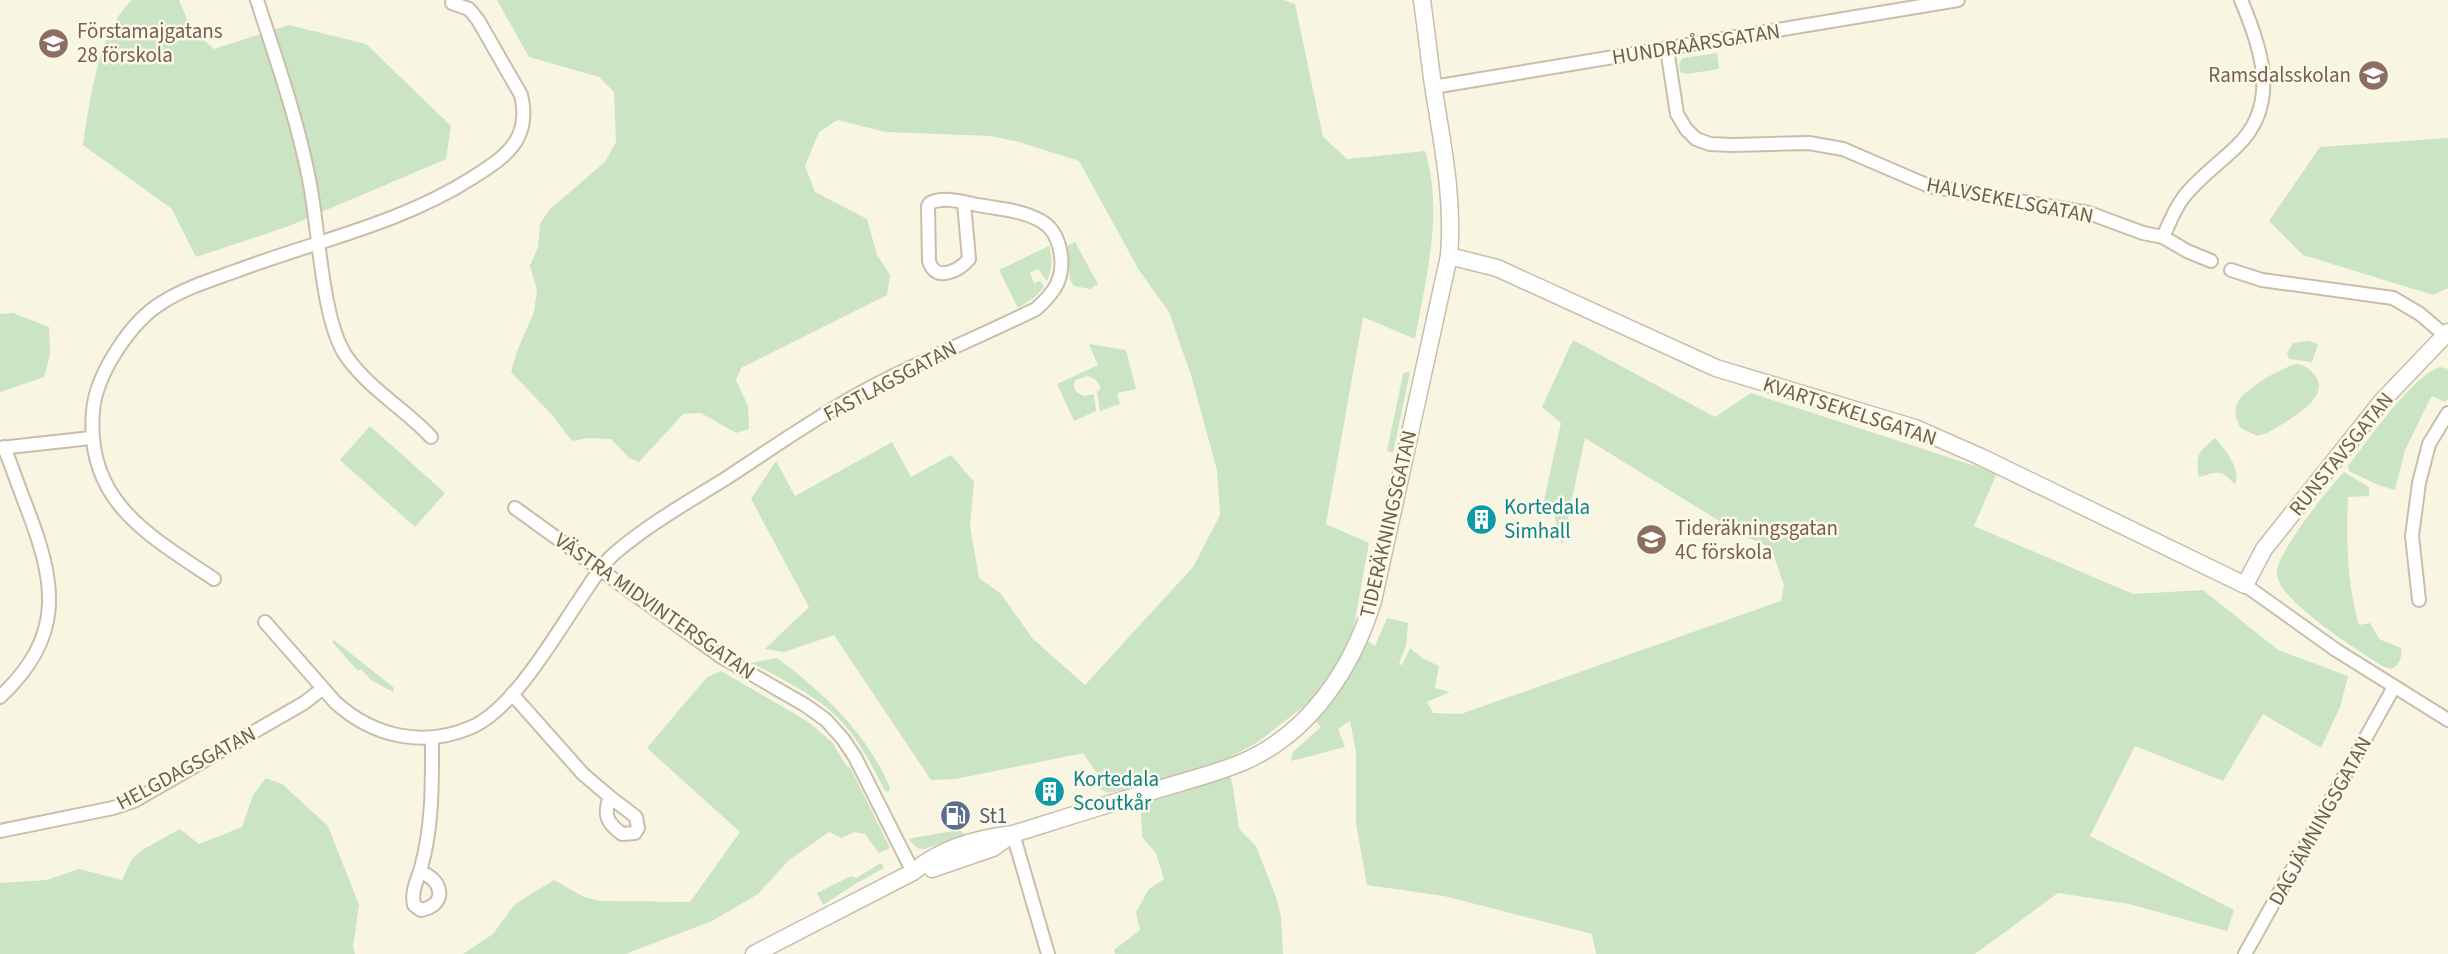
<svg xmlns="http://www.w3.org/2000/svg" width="2448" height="954" font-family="'Source Sans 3',sans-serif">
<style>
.green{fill:#cae4c4}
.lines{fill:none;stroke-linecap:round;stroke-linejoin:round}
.minor-casing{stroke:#c8beab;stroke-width:16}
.tertiary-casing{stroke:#c8beab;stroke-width:19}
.minor{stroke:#fff;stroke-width:12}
.tertiary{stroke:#fff;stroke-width:16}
.labels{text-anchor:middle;stroke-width:5;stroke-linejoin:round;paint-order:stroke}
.education-label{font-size:21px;fill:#785e54;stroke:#fcf9e9;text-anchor:start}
.street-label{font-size:21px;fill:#6e5f4c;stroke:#fcf9e9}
.culture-label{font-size:21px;fill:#0d838f;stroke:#fcf9e9;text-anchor:start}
.service-label{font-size:21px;fill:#4e5e75;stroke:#fcf9e9;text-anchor:start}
</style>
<rect width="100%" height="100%" fill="#f9f5e3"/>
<!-- green -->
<g class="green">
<path d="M132 0H179L192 31 214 49 289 25 366 44 451 126 446 159 289 226 196 257 172 209 83 145C90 100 98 31 132 0Z"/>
<path d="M497 0H1283L1295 4 1323 137 1347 159 1425 151C1444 212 1426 277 1415 339L1363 317 1326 524 1369 543 1353 631 1375 646 1387 618 1408 623 1406 645 1399 664 1402 665 1410 648 1422 658 1439 666 1435 688 1450 692 1427 702 1433 713 1461 714 1781 601 1784 585 1771 548 1742 535 1585 438 1562 545 1553 510 1542 509 1561 423 1542 407 1573 340 1715 417 1751 393 1997 473 1974 526 2133 594 2203 590 2278 650 2348 676 2340 707 2321 748 2263 714 2223 781 2135 746 2090 836 2234 910 2227 931 2129 904 2058 893 1975 954H1596L1592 934 1444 896 1367 885 1356 823V752L1350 721 1338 729 1345 747 1291 761 1293 752 1321 727 1303 707 1255 744 1226 759 1233 787 1239 829 1256 846 1277 900 1281 917 1283 954H1115L1114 950 1140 930 1136 912 1149 889 1164 879 1156 853 1142 837 1140 787 1108 793 1092 785 1097 773 1083 753 956 779 931 780 834 635 784 652 765 649 809 607 751 499 776 461 795 496 892 442 911 477 951 455 974 482 970 526 979 578 1001 594 1033 639 1085 685 1193 567 1220 515 1217 470 1191 375 1169 312 1139 270 1079 161 1019 142 991 136 885 132 838 120 819 132 805 166 815 192 867 219 877 255 890 275 887 295 741 368 736 380 748 406 749 429 736 433 701 413 683 414 639 462 629 458 611 439 588 438 572 441 553 416 511 372 517 351 534 312 537 290 530 266 538 247 540 224 549 210 605 162 616 142 614 92 599 77 529 57Z"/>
<path d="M1717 53 1719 69 1687 74 1680 72 1679 64 1683 58Z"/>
<path d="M2448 138V288L2433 295 2303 255 2269 221 2320 147Z"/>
<path d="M1075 242 1098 284 1090 289 1074 286 1070 280 1067 246Z"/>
<path d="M1049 246C1053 258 1052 270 1047 281L1038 269 1030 272 1034 283 1040 281 1044 287 1035 297 1018 308 999 270Z"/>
<path d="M13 313 49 327 50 355 44 377 0 392V314Z"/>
<path d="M2309 341 2318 344 2312 362 2289 359 2287 353 2293 343Z"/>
<path d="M1089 344 1126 350 1136 389 1117 393 1120 404 1100 411 1097 392 1101 388 1096 380 1088 376 1075 380C1072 389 1076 393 1084 396L1094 394 1096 411 1074 421 1057 384 1098 365Z"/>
<path d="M2298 364C2306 366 2311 370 2316 377 2331 400 2283 423 2267 433L2257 436 2241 428C2236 420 2233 411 2238 402 2244 389 2283 366 2298 364Z"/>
<path d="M2440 367 2448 369V399L2445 402 2432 396 2430 399 2405 450 2395 490 2378 485 2349 471 2348 466C2368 441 2411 377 2440 367Z"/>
<path d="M1406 372 1410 373 1393 453 1387 451 1403 374Z"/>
<path d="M370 426 445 493 415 527 340 460Z"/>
<path d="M2215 438C2225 449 2242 470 2235 485 2221 468 2217 472 2199 477 2195 454 2198 453 2215 438Z"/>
<path d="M2344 472 2369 487V496L2348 497C2346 541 2347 583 2359 625L2370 623 2379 639 2401 648C2403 656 2399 666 2391 669L2382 666C2359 651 2280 602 2277 575 2274 555 2329 488 2344 472Z"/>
<path d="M334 640 394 688 393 692 371 680 361 669 358 671 332 642Z"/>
<path d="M777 658C823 692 868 734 890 788L888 792 885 791C858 738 843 712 789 683 776 676 764 668 750 663Z"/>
<path d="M721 671 807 721 832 742 847 767H850L890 848 879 853 865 834 854 832 841 838 829 832 789 860 758 894 712 921 625 954H463L493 934 515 904 554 880 584 897 601 901 690 902 740 832 647 748 707 677Z"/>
<path d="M266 778 282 784 328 826 359 905 353 947 355 954H0V883L47 880 79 869 122 880 132 859 142 850 180 829 199 844 242 827 253 795Z"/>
<path d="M959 830 966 835 924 849 917 848 908 839Z"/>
<path d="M881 863 884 868 855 884 823 905 817 893 851 876 856 878Z"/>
</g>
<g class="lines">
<defs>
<g id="minor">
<path d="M257 0C276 59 297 118 309 179 319 226 321 319 346 356 369 389 405 409 431 437"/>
<path d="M1667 49 1677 114 1686 129 1696 139 1710 144 1733 145 1809 143 1843 149 1929 186 2089 213 2143 233 2163 237 2187 251 2211 261"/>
<path d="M1433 87 1958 0"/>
<path d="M2163 237C2169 224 2174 210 2183 198 2197 179 2220 163 2237 146 2281 104 2261 47 2241 0"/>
<path d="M2231 270 2262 280 2393 298 2420 314 2448 338"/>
<path d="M0 448 91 438"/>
<path d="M515 508 720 656 805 705 826 720 843 739 855 757 913 872"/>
<path d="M214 579C148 535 85 501 93 411 96 374 131 321 163 302 185 288 211 280 236 271 315 241 400 224 472 178 488 168 506 157 516 141 525 126 525 111 521 95L478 20 469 9 452 3"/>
<path d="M2245 585 2336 650 2448 720"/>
<path d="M2419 600 2412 536 2419 483 2429 444 2448 413"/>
<path d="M265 622 335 702C373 737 424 748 472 727 514 708 554 637 580 599 591 583 601 565 615 553 649 524 688 502 725 479 771 449 816 417 864 391 920 361 979 337 1036 309 1044 302 1052 294 1057 284 1066 264 1061 232 1041 221 1022 210 999 209 978 205 963 202 944 196 930 203L928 206 929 261C935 283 959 271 969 259L964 203"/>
<path d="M512 694 583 774 610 797C603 815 607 823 622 834L635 833 638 828 636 817 610 797"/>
<path d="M0 697C65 636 56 584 27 508 19 488 12 467 4 447"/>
<path d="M0 831 113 808 134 801 304 703 322 689"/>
<path d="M1013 834 1048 954"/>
<path d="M420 872C443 879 448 905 421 910L414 905C411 891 417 881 421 868 433 824 432 783 432 738"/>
<path d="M2245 954 2394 687"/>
</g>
<g id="tertiary">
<path d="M1449 256 1497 268 1716 368 1915 428 1981 457 2245 585 2264 549 2383 400 2448 332"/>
<path d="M932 869 993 848 1011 835"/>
<path d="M754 954 913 872C940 849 978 838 1013 834 1061 819 1108 804 1156 790 1185 781 1215 774 1243 762 1310 733 1352 669 1373 601L1449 256C1454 197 1442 143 1433 85 1429 57 1426 28 1422 0"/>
</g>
</defs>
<!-- minor casing -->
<use href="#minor" class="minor-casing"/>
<!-- tertiary casing -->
<use href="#tertiary" class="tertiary-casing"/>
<!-- minor -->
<use href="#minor" class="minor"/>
<!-- tertiary -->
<use href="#tertiary" class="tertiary"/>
</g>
<!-- icons -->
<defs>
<symbol id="school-disc" viewBox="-11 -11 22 22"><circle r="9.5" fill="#8d6e63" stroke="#fcf9e9"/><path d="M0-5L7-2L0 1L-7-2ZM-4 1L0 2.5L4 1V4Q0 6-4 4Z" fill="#fff"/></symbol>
<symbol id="building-disc" viewBox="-11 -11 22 22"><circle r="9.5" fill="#0f9aa8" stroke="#fcf9e9"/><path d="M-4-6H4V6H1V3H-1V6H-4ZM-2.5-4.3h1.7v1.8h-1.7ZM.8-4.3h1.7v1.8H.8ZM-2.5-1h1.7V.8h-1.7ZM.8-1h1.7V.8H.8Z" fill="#fff"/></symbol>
<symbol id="fuel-disc" viewBox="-11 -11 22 22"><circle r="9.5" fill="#5c6f8a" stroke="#fcf9e9"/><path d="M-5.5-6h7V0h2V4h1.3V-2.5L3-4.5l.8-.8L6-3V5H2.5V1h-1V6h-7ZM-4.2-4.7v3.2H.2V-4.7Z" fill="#fff"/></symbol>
</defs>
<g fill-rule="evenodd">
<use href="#school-disc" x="36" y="26" width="35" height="35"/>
<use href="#school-disc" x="2356" y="58" width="35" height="35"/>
<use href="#building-disc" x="1464" y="502" width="35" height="35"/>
<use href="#school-disc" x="1634" y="522" width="35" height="35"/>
<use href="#building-disc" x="1032" y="774" width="35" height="35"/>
<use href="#fuel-disc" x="938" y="798" width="35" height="35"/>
</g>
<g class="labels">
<!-- education labels -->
<g class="education-label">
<text x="77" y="38">Förstamajgatans<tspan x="77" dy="24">28 förskola</tspan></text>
<text x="2351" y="82" text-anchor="end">Ramsdalsskolan</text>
<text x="1675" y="535">Tideräkningsgatan<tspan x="1675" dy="24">4C förskola</tspan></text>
</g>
<!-- street labels -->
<g class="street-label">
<text transform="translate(1696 44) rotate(-9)" y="7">HUNDRAÅRSGATAN</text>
<text transform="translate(2010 200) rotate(11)" y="7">HALVSEKELSGATAN</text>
<text transform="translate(890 381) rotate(-28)" y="7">FASTLAGSGATAN</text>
<text transform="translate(1850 411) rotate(18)" y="7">KVARTSEKELSGATAN</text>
<text transform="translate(2341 454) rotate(-51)" y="7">RUNSTAVSGATAN</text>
<text transform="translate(1388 524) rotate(-77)" y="7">TIDERÄKNINGSGATAN</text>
<text transform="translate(655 606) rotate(35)" y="7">VÄSTRA MIDVINTERSGATAN</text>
<text transform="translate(186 768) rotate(-28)" y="7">HELGDAGSGATAN</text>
<text transform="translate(2320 821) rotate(-61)" y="7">DAGJÄMNINGSGATAN</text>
</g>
<!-- culture labels -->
<g class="culture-label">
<text x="1504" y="514">Kortedala<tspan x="1504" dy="24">Simhall</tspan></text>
<text x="1073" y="786">Kortedala<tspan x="1073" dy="24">Scoutkår</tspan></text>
</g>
<!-- service labels -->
<g class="service-label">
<text x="979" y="823">St1</text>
</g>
</g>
</svg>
